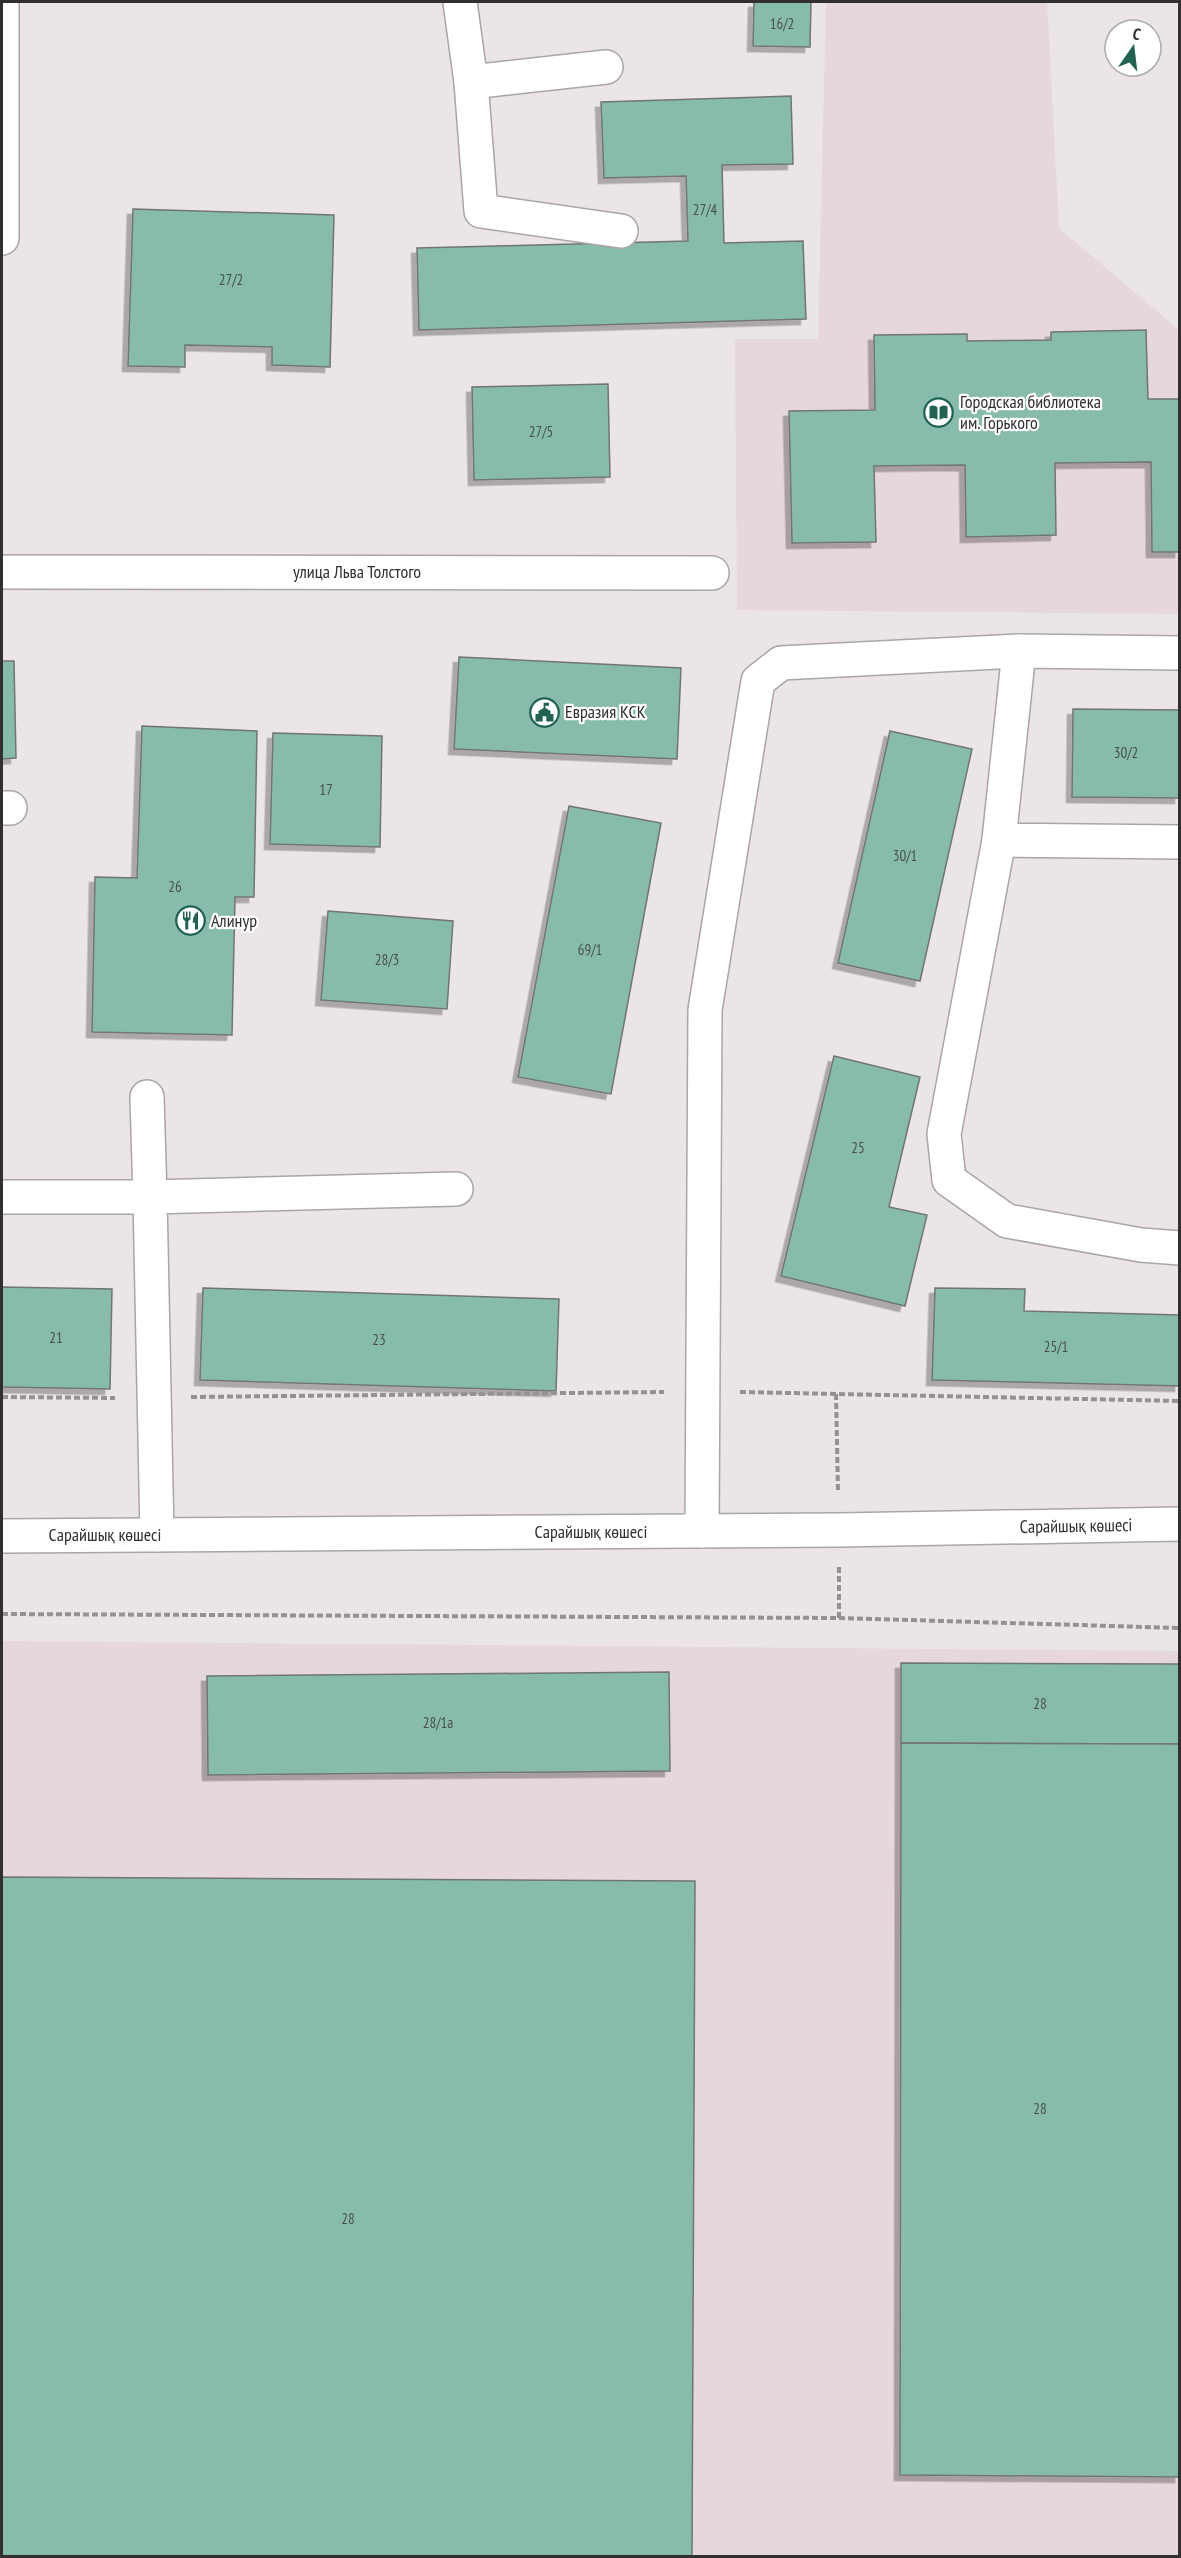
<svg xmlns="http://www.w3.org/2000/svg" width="1181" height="2558" font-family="'PT Sans Narrow',sans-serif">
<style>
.built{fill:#e5d7db}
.building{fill:#87bbab;stroke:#717574;stroke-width:1.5;filter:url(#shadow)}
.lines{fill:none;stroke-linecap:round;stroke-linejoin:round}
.minor-casing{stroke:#aaa5a7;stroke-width:36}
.path{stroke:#959092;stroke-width:4;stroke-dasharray:6 3;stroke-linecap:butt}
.minor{stroke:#fff;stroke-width:33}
.labels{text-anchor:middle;stroke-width:4.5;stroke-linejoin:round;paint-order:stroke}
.number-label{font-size:15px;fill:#47524f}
.poi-label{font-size:18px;fill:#322f30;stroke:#fff;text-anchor:start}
.street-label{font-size:18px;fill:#322f30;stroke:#fff}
</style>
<defs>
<filter id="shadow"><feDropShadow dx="-5.5" dy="5.5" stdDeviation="0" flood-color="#0004"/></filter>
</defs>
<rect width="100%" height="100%" fill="#ebe5e7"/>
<!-- built -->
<g class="built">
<path d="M826 2H1047L1059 228 1179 330V614L737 610 735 339H818Z"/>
<path d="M2 1641 1179 1651V2556H2Z"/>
</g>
<!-- building -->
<g class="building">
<path d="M754 2H811L810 47 753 46Z"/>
<path d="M791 96 793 164 722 165 724 243 803 241 806 319 419 330 417 248 688 241 686 176 604 178 601 102Z"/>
<path d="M133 209 334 215 330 367 272 365V347L185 345V367L128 366Z"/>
<path d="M1146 330 1148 399H1180V552H1152L1151 462 1055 463 1056 535 966 537 965 465 874 466 876 542 792 543 789 411 875 410 874 335 967 334V341L1051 340V332Z"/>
<path d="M608 384 610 477 474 480 472 387Z"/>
<path d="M459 657 681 668 677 759 454 749Z"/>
<path d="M2 661H14L16 758 2 759Z"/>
<path d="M1073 709 1180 710V798L1072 797Z"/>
<path d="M142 726 257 731 254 897H235L232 1035 92 1032 95 877 137 878Z"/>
<path d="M890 731 972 749 920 981 838 963Z"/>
<path d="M273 733 382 736 380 847 270 844Z"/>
<path d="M569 806 661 823 611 1094 518 1077Z"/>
<path d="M328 911 453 921 447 1009 321 1000Z"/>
<path d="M834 1056 920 1077 889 1207 927 1215 905 1306 781 1276Z"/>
<path d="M2 1287 112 1289 110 1389 2 1387Z"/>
<path d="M203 1288 559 1299 556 1391 200 1380Z"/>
<path d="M935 1288 1025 1289 1024 1311 1180 1315V1386L932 1380Z"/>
<path d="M901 1663 1180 1664V1744L901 1743Z"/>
<path d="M669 1672 670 1771 208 1775 207 1676Z"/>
<path d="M901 1743 1180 1744V2477L900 2475Z"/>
<path d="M2 1877 695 1881 692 2556H2Z"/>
</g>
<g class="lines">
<defs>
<g id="minor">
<path d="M460 2 471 82 606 67"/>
<path d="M471 82 481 211 621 231"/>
<path d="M2 238V2"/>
<path d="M2 572 712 573"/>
<path d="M1019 651 999 840 1180 842"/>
<path d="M2 808H10"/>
<path d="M999 840 944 1134 949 1180 1007 1221 1141 1245 1180 1248"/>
<path d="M2 1197H150L147 1097"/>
<path d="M702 1531 705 1010 758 681 781 663 1019 651 1180 653"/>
<path d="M157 1535 150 1197 456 1189"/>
<path d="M2 1536 839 1530 1180 1524"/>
</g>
</defs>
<!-- minor casing -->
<use href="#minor" class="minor-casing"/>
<!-- path -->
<g class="path">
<path d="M740 1392 1180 1401"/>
<path d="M836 1394 838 1491"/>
<path d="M2 1397 115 1398"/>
<path d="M191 1397 664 1392"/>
<path d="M839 1567V1618"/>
<path d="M2 1614 839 1618 1180 1628"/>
</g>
<!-- minor -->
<use href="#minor" class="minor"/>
</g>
<!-- icons -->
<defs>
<symbol id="library-ring" viewBox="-11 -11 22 22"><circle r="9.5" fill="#fff" stroke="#206353" stroke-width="1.5"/><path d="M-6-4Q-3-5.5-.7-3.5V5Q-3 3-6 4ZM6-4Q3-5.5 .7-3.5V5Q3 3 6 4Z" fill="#206353"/></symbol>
<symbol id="civic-ring" viewBox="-11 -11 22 22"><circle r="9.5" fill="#fff" stroke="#206353" stroke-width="1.5"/><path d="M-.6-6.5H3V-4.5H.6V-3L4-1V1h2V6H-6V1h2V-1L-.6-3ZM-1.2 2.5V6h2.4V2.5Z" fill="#206353"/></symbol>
<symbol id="restaurant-ring" viewBox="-11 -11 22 22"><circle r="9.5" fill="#fff" stroke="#206353" stroke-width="1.5"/><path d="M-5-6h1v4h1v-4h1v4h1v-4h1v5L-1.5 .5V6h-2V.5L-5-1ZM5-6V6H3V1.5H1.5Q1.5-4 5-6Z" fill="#206353"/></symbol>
</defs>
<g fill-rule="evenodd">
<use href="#library-ring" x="922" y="396" width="33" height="33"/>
<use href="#civic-ring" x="528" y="696" width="33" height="33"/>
<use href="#restaurant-ring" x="174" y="904" width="33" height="33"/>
</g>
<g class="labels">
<!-- number labels -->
<g class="number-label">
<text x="782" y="29">16/2</text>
<text x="705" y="215">27/4</text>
<text x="231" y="285">27/2</text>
<text x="541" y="437">27/5</text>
<text x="1126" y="758">30/2</text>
<text x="326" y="795">17</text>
<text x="905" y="861">30/1</text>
<text x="175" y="892">26</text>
<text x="590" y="955">69/1</text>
<text x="387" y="965">28/3</text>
<text x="858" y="1153">25</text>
<text x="56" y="1343">21</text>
<text x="379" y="1345">23</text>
<text x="1056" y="1352">25/1</text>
<text x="1040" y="1709">28</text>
<text x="438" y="1728">28/1а</text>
<text x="1040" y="2114">28</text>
<text x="348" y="2224">28</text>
</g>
<!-- poi labels -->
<g class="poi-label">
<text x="960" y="408">Городская библиотека<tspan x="960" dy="21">им. Горького</tspan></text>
<text x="565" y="718">Евразия КСК</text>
<text x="211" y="927">Алинур</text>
</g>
<!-- street labels -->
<g class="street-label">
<text x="357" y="578">улица Льва Толстого</text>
<text transform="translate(1076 1526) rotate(-1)" y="6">Сарайшық көшесі</text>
<text x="591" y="1538">Сарайшық көшесі</text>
<text x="105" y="1541">Сарайшық көшесі</text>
</g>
</g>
<!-- border -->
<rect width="1181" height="2558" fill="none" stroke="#322f30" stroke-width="6"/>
<!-- north arrow -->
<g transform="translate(1133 48) rotate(14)"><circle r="28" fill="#ffffff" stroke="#adacac" stroke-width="1.5"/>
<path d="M0-4.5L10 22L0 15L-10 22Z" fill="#206353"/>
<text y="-9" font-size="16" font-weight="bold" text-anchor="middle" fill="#322f30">С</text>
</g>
</svg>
